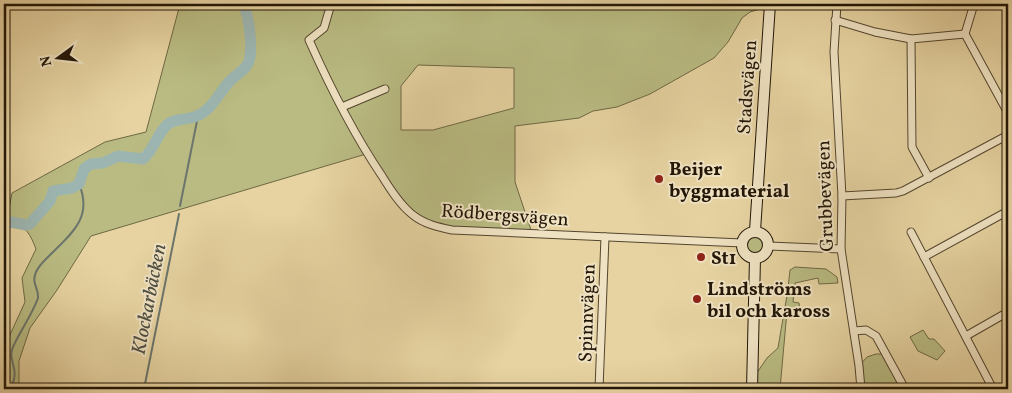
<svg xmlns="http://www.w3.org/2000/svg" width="1012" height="393" font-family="Vollkorn,serif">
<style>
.green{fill:#b9bb82;stroke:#6e6844;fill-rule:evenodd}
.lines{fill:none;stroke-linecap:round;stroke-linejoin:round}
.stream{stroke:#6b756d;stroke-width:2}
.river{stroke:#9cb5b1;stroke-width:11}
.minor-casing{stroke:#53452e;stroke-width:9}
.secondary-casing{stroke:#221607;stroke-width:12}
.minor{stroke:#efe2c2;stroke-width:7}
.secondary{stroke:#efe2c2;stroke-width:10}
.poi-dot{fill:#8f2418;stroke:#efe2c2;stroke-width:2}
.labels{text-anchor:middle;stroke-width:4;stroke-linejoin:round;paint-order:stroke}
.street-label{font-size:19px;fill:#221607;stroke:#efe2c2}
.poi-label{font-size:19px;font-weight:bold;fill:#221607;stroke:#efe2c2;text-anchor:start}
.water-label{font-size:20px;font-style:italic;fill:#4d4e42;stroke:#efe2c2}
</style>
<rect width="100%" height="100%" fill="#e6d3a1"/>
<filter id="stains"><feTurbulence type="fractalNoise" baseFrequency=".004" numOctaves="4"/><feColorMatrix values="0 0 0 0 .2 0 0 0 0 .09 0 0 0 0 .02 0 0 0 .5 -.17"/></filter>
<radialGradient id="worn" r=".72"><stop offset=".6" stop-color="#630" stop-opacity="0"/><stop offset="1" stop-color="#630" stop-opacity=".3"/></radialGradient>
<!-- green -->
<g class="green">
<path d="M196 4H761L760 9 750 12 742 18 728 42 714 58 650 94 617 107 593 111 579 118 515 126V182L532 233 452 230 413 215 366 154 91 236 57 290 30 328 19 361V389H8L4 370V348L25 302 22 278 36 249C30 234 27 227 11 222L4 226V224H6L12 193 105 142 146 132 179 8ZM418 65 514 68V108L433 130H401V86Z"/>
<circle cx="756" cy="245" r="11"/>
<path d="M795 267 826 269 837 277 838 283 819 284 818 278 795 283 793 302 799 303 800 311H787L780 389H738L752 380 767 358 778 348C782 322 788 296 790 270Z"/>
<path d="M923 330 929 339H934L945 351 937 360 918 351 910 337Z"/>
<path d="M876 354H886L904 389H861L859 366 867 357Z"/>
</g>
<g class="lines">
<!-- stream -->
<g class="stream">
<path d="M180 206 198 116"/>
<path d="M12 385C20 369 7 360 13 347 20 331 32 315 38 298 39 288 31 284 36 272 39 265 46 259 51 254 72 233 93 217 79 184"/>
<path d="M144 389 179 214"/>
</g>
<!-- river -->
<path class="river" d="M4 226 11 222 26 225 30 224 50 201 53 191 72 188 79 184 84 169 91 164 103 163 118 156 143 159C155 149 156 135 167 125 174 118 188 120 197 116 213 109 219 92 231 80 237 74 247 69 249 61 253 48 249 15 243 4"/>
<defs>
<g id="minor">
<path d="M331 4 324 28 309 40C330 87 353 133 382 176 390 189 400 205 413 215 424 224 438 227 452 230L742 243"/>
<path d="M837 4 834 52 842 196 841 249 859 366 861 389"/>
<path d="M974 4 965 34 1008 113"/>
<path d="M835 20 875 32 911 39 965 34"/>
<path d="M911 39 912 147 929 178"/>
<path d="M342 107 385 89"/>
<path d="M842 196 896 193 903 191 1008 135"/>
<path d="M911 232 993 389"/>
<path d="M769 246 841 249"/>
<path d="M924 257 1008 211"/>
<path d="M854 331 866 330 876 336 905 389"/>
<path d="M966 336 1008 312"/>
<path d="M599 389 605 237"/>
</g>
<g id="secondary">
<path d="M755 231 770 4"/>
<circle cx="755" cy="245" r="13"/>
<path d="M752 389 755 258"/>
</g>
</defs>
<!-- minor casing -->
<use href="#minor" class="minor-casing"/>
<!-- secondary casing -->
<use href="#secondary" class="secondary-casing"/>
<!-- minor -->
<use href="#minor" class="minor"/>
<!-- secondary -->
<use href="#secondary" class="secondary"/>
</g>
<!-- markers -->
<g class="poi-dot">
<circle cx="659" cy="179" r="5"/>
<circle cx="701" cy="257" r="5"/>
<circle cx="697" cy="299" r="5"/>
</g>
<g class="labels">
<!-- street labels -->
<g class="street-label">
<text transform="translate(746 87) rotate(-86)" y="7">Stadsvägen</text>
<text transform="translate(824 196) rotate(-92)" y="7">Grubbevägen</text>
<text transform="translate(505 214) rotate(4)" y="7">Rödbergsvägen</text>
<text transform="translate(586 313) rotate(-88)" y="7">Spinnvägen</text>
</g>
<!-- poi labels -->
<g class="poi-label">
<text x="669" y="175">Beijer<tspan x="669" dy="22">byggmaterial</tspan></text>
<text x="711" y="264">St1</text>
<text x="707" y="295">Lindströms<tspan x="707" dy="22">bil och kaross</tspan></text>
</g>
<!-- water labels -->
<g class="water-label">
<text transform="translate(148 299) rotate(-79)" y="7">Klockarbäcken</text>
</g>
</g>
<!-- margin -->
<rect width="1012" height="393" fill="none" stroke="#e6d3a1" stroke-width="20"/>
<rect x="5" y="5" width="1002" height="383" fill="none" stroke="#221607" stroke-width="2.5"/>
<rect x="10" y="10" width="992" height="373" fill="none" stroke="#221607"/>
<!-- north arrow -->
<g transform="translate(58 58) rotate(255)" stroke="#efe2c2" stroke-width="4" paint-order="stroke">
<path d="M0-4L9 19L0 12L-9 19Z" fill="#221607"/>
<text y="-8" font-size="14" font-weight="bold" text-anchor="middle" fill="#221607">N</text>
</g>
<rect width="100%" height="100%" filter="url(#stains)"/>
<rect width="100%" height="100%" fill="url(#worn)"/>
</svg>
